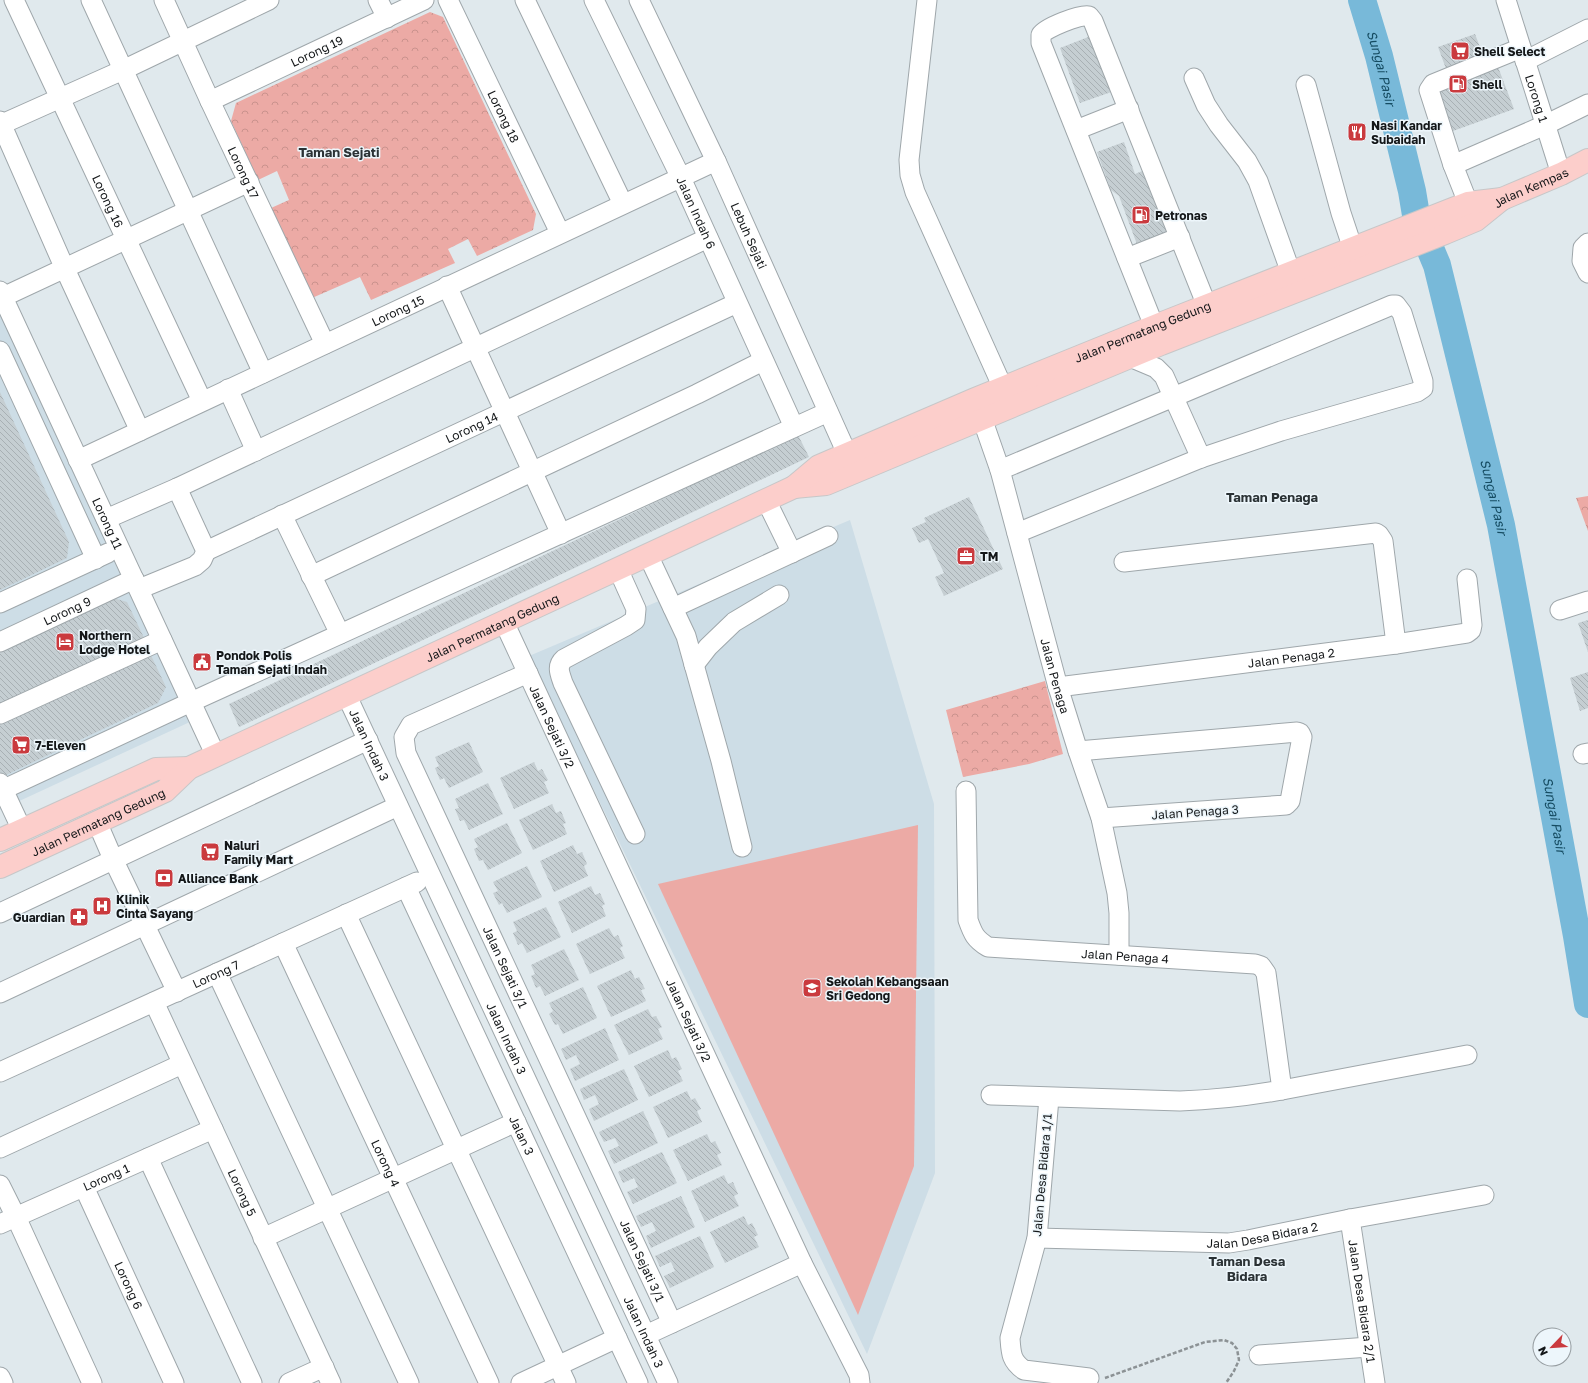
<svg xmlns="http://www.w3.org/2000/svg" width="1588" height="1383" viewBox="0 0 1588 1383" font-family="'Golos Text',sans-serif">
<defs>
<pattern id="park-crowns" width="20" height="18" patternUnits="userSpaceOnUse"><rect width="20" height="18" fill="#ecaaa5"/><path d="M2 6a3 3 0 1 1 6 0M12 15a3 3 0 1 1 6 0" fill="none" stroke="#ca928d"/></pattern>
<pattern id="building-back-hatch" width="6" height="6" patternUnits="userSpaceOnUse"><rect width="6" height="6" fill="#c5ced2"/><path d="M-1 5l2 2M0 0l6 6M5-1l2 2" fill="none" stroke="#a8b0b4"/></pattern>
</defs>
<rect width="100%" height="100%" fill="#e0e9ed"/>
<path fill="#cddde6" d="M0,307L192,721L0,810Z
M850,520L934,804L935,1173L867,1354L529,656Z"/>
<path fill="url(#park-crowns)" d="M430,12L443,17L536,214L533,230L477,256L468,239L448,249L455,263L371,300L360,277L312,298L271,208L289,200L277,171L258,180L231,121L236,103Z
M1588,496V531L1576,498Z
M1045,681L1063,754L1029,764L963,777L946,710Z"/>
<path fill="#ecaaa5" d="M918,825L914,1166L858,1315L658,884Z"/>
<g fill="none" stroke-linecap="round" stroke-linejoin="round">
<path stroke="#78b9d9" stroke-width="28" id="s1" d="M1362,0L1379,56L1412,191L1416,215L1437,265L1501,525L1577,936L1588,1004"/>
</g>
<path fill="url(#building-back-hatch)" d="M1096,34L1117,90L1080,103L1060,48Z
M1475,34L1483,55L1498,67L1514,109L1453,131L1439,89L1452,85L1438,47Z
M1124,142L1135,174L1147,169L1171,235L1138,247L1119,196L1111,190L1097,152Z
M0,392L69,542L67,558L0,590Z
M798,435L809,457L239,727L229,704Z
M969,497L1003,569L944,596L935,577L944,573L928,539L919,543L912,528L926,522L924,518Z
M110,597L127,602L145,640L0,708V649Z
M1588,620V652L1578,623Z
M148,649L166,687L158,703L2,777L0,772V719Z
M1588,672V708L1580,711L1570,678Z
M469,742L483,772L449,788L444,778L440,780L435,768L439,766L435,757Z
M534,762L538,771L542,769L548,780L544,782L549,793L514,809L500,778Z
M488,783L503,814L469,830L464,820L460,821L455,809L459,808L455,799Z
M552,804L556,813L561,811L566,823L563,824L567,834L533,850L519,820Z
M507,823L522,853L488,870L483,860L479,861L474,849L478,847L474,839Z
M573,845L577,854L582,852L587,864L584,866L588,876L554,892L540,861Z
M527,866L542,897L507,913L502,903L499,905L493,893L498,891L493,882Z
M591,886L595,895L600,893L605,904L602,906L606,916L572,933L558,902Z
M546,907L561,937L527,953L522,943L518,945L513,933L517,931L513,922Z
M609,928L614,937L618,935L623,946L620,948L625,958L590,974L576,944Z
M564,949L579,980L545,996L540,986L536,988L531,976L535,974L531,965Z
M631,970L635,979L639,977L645,989L641,990L646,1001L611,1017L597,986Z
M583,987L597,1018L563,1034L558,1024L555,1025L549,1014L553,1011L549,1003Z
M648,1009L652,1017L656,1016L662,1027L658,1029L663,1039L629,1055L614,1025Z
M605,1028L619,1060L575,1081L570,1069L580,1064L576,1055L566,1060L561,1049Z
M668,1050L672,1059L676,1057L682,1069L678,1071L683,1081L649,1097L634,1066Z
M624,1069L638,1100L594,1121L589,1109L599,1104L595,1095L584,1100L580,1089Z
M687,1091L691,1100L695,1098L701,1109L697,1111L702,1122L668,1138L653,1107Z
M643,1111L658,1143L614,1164L608,1151L619,1146L615,1138L604,1142L599,1132Z
M707,1134L711,1143L715,1141L721,1153L717,1155L722,1165L688,1181L673,1150Z
M662,1152L677,1183L633,1204L627,1192L638,1187L634,1178L623,1183L618,1172Z
M724,1175L728,1184L733,1182L738,1194L734,1196L739,1206L705,1222L691,1191Z
M681,1196L695,1227L651,1248L646,1236L656,1231L652,1222L641,1227L636,1216Z
M744,1216L748,1225L752,1223L758,1235L754,1237L759,1247L725,1263L710,1232Z
M700,1236L714,1267L670,1288L664,1276L675,1271L671,1262L660,1267L655,1256Z"/>
<g fill="none" stroke-linecap="round" stroke-linejoin="round">
<defs>
<g id="minor">
<path id="s2" d="M14,0L202,401"/>
<path d="M91,0L263,373"/>
<path id="s3" d="M164,0L210,101L325,344"/>
<path d="M378,0L387,18"/>
<path id="s4" d="M448,0L560,233"/>
<path d="M525,0L623,204"/>
<path id="s5" d="M594,0L681,178L794,427"/>
<path id="s6" d="M639,0L716,161L853,467"/>
<path d="M927,0L909,160L910,175L915,192L1003,388"/>
<path id="s7" d="M1506,0L1561,174"/>
<path d="M1525,61L1588,29"/>
<path d="M1194,78L1206,105L1219,125L1247,161L1258,181L1291,273"/>
<path d="M1306,85L1341,213L1353,249"/>
<path id="s8" d="M210,101L424,0"/>
<path d="M0,121L65,269L140,431"/>
<path d="M0,125L123,70L269,0"/>
<path d="M1076,130L1129,109"/>
<path d="M1453,165L1545,125L1588,104"/>
<path d="M1468,203L1453,165L1429,90L1433,84L1521,48"/>
<path d="M1588,243L1583,248L1582,261L1588,273"/>
<path d="M1127,258L1180,237"/>
<path d="M447,286L561,534"/>
<path id="s9" d="M0,291L216,756"/>
<path d="M3,297L249,182"/>
<path d="M1154,326L1041,43V35C1045,28 1080,14 1089,16L1093,21L1207,306"/>
<path d="M0,351L96,559"/>
<path d="M1130,357L1156,368L1164,376L1201,458"/>
<path d="M228,389L256,451"/>
<path id="s10" d="M977,404L1000,470L1058,687L1078,751L1101,818L1117,893L1119,913V955"/>
<path id="s11" d="M78,460L716,161"/>
<path d="M1000,470L1392,305H1396L1402,313L1423,381V388L1417,392L1281,431L1201,458L1017,533"/>
<path d="M177,488L708,238"/>
<path d="M766,500L792,553"/>
<path d="M282,515L340,634"/>
<path d="M106,519L177,488L206,551L202,560L195,566L139,589"/>
<path id="s12" d="M206,551L737,303"/>
<path d="M648,555L686,636L721,761L742,847"/>
<path d="M1124,562L1376,533L1379,535L1383,541L1396,644"/>
<path d="M618,569L636,609L635,620L626,626L564,659C556,666 560,674 563,683L635,834"/>
<path d="M311,576L697,394L763,361"/>
<path d="M0,603L108,553"/>
<path d="M673,608L828,536"/>
<path d="M1560,610L1588,601"/>
<path id="s13" d="M504,622L802,1263L646,1335"/>
<path id="s14" d="M0,642L134,579"/>
<path d="M694,665L708,647L734,622L779,595"/>
<path id="s15" d="M528,673L411,725L404,737L406,753L672,1323"/>
<path id="s16" d="M1058,687L1396,644L1467,633L1471,630L1472,625L1467,579"/>
<path id="s17" d="M346,694L668,1383"/>
<path d="M0,714L162,640"/>
<path d="M1078,751L1297,732L1300,733L1302,737L1290,801L1286,805L1101,818"/>
<path d="M1583,754L1588,753"/>
<path d="M0,783L22,830"/>
<path d="M0,791L191,702L828,412"/>
<path id="s18" d="M966,791L968,920C973,934 975,939 988,947L1255,964L1261,966L1266,973L1282,1090L1467,1055"/>
<path d="M97,822L113,859L177,992"/>
<path id="s19" d="M406,887L638,1383"/>
<path d="M0,913L368,740"/>
<path d="M346,914L566,1383"/>
<path id="s20" d="M283,943L489,1383"/>
<path d="M217,973L409,1383"/>
<path d="M0,993L398,806"/>
<path id="s21" d="M154,1002L331,1383"/>
<path id="s22" d="M0,1072L417,882"/>
<path d="M991,1095L1180,1101C1214,1100 1248,1096 1282,1090"/>
<path d="M1049,1098L1037,1238L1010,1338C1011,1353 1011,1361 1024,1370L1089,1378"/>
<path d="M0,1148L182,1064"/>
<path d="M148,1158L252,1383"/>
<path d="M0,1185L16,1217L92,1383"/>
<path id="s23" d="M84,1187L174,1383"/>
<path id="s24" d="M1350,1219L1375,1383"/>
<path id="s25" d="M0,1224L213,1129"/>
<path d="M263,1238L516,1122"/>
<path id="s26" d="M1037,1238L1229,1243L1248,1240L1350,1219L1484,1195"/>
<path d="M802,1263L859,1375L860,1383"/>
<path d="M1259,1355L1369,1347"/>
<path d="M0,1377L3,1383"/>
<path d="M289,1383L324,1367"/>
<path d="M521,1383L617,1338"/>
</g>
<g id="major">
<path id="s27" d="M794,487L826,484L1161,344L1445,233L1476,220L1502,199L1561,174L1588,160"/>
<path d="M0,840L156,769L189,768"/>
<path id="s28" d="M0,867L165,791L189,768L794,487L819,466L975,399L1165,322L1468,203L1502,199"/>
</g>
</defs>
<use href="#minor" stroke="#9fa7ab" stroke-width="21"/>
<use href="#major" stroke="#c7c7c8" stroke-width="24"/>
<path stroke="#8c9295" stroke-width="2.5" stroke-dasharray="4 2" stroke-linecap="butt" d="M1105,1378L1205,1342L1224,1340L1232,1343L1237,1349L1239,1360L1234,1371L1226,1383"/>
<use href="#minor" stroke="#fff" stroke-width="19"/>
<use href="#major" stroke="#fccecb" stroke-width="22"/>
</g>
<defs>
<symbol id="supermarket-square" viewBox="-11 -11 22 22"><rect x="-9" y="-9" width="18" height="18" rx="4" fill="#ca3a3e" stroke="#edf6fb"/><path d="M-6-5.5h2.5l.6 2H6L4.5 2H-2.5L-4.4-4H-6ZM-1.5 3.2a1.3 1.3 0 1 0 .1 0ZM3 3.2a1.3 1.3 0 1 0 .1 0Z" fill="#fff"/></symbol>
<symbol id="fuel-square" viewBox="-11 -11 22 22"><rect x="-9" y="-9" width="18" height="18" rx="4" fill="#ca3a3e" stroke="#edf6fb"/><path d="M-5.5-6h7V0h2V4h1.3V-2.5L3-4.5l.8-.8L6-3V5H2.5V1h-1V6h-7ZM-4.2-4.7v3.2H.2V-4.7Z" fill="#fff"/></symbol>
<symbol id="restaurant-square" viewBox="-11 -11 22 22"><rect x="-9" y="-9" width="18" height="18" rx="4" fill="#ca3a3e" stroke="#edf6fb"/><path d="M-5-6h1v4h1v-4h1v4h1v-4h1v5L-1.5 .5V6h-2V.5L-5-1ZM5-6V6H3V1.5H1.5Q1.5-4 5-6Z" fill="#fff"/></symbol>
<symbol id="office-square" viewBox="-11 -11 22 22"><rect x="-9" y="-9" width="18" height="18" rx="4" fill="#ca3a3e" stroke="#edf6fb"/><path d="M-6-3h4V-5.5h4V-3h4V5H-6ZM-1-4.5V-3h2v-1.5ZM-6 0V1H6V0Z" fill="#fff"/></symbol>
<symbol id="hotel-square" viewBox="-11 -11 22 22"><rect x="-9" y="-9" width="18" height="18" rx="4" fill="#ca3a3e" stroke="#edf6fb"/><path d="M-6-4.5h1.5V1H6V5H4.5V3h-9V5H-6ZM-4 0a1.8 1.8 0 1 1 3.6 0ZM.5 0V-2.5h3Q6-2.5 6 0Z" fill="#fff"/></symbol>
<symbol id="civic-square" viewBox="-11 -11 22 22"><rect x="-9" y="-9" width="18" height="18" rx="4" fill="#ca3a3e" stroke="#edf6fb"/><path d="M-.6-6.5H3V-4.5H.6V-3L4-1V1h2V6H-6V1h2V-1L-.6-3ZM-1.2 2.5V6h2.4V2.5Z" fill="#fff"/></symbol>
<symbol id="bank-square" viewBox="-11 -11 22 22"><rect x="-9" y="-9" width="18" height="18" rx="4" fill="#ca3a3e" stroke="#edf6fb"/><path d="M-6-4H6V4H-6ZM0-2.3a2.3 2.3 0 1 0 0 4.6a2.3 2.3 0 1 0 0-4.6Z" fill="#fff"/></symbol>
<symbol id="hospital-square" viewBox="-11 -11 22 22"><rect x="-9" y="-9" width="18" height="18" rx="4" fill="#ca3a3e" stroke="#edf6fb"/><path d="M-5-5h3v3.5h4V-5h3V5h-3V1.5h-4V5h-3Z" fill="#fff"/></symbol>
<symbol id="pharmacy-square" viewBox="-11 -11 22 22"><rect x="-9" y="-9" width="18" height="18" rx="4" fill="#ca3a3e" stroke="#edf6fb"/><path d="M-2-6h4v4h4v4h-4v4h-4v-4h-4v-4h4Z" fill="#fff"/></symbol>
<symbol id="school-square" viewBox="-11 -11 22 22"><rect x="-9" y="-9" width="18" height="18" rx="4" fill="#ca3a3e" stroke="#edf6fb"/><path d="M0-5L7-2L0 1L-7-2ZM-4 1L0 2.5L4 1V4Q0 6-4 4Z" fill="#fff"/></symbol>
</defs>
<g fill-rule="evenodd">
<use href="#supermarket-square" x="1449" y="40" width="22" height="22"/>
<use href="#fuel-square" x="1447" y="73" width="22" height="22"/>
<use href="#restaurant-square" x="1346" y="121" width="22" height="22"/>
<use href="#fuel-square" x="1130" y="204" width="22" height="22"/>
<use href="#office-square" x="955" y="545" width="22" height="22"/>
<use href="#hotel-square" x="54" y="631" width="22" height="22"/>
<use href="#civic-square" x="191" y="651" width="22" height="22"/>
<use href="#supermarket-square" x="10" y="734" width="22" height="22"/>
<use href="#supermarket-square" x="199" y="841" width="22" height="22"/>
<use href="#bank-square" x="153" y="867" width="22" height="22"/>
<use href="#hospital-square" x="91" y="895" width="22" height="22"/>
<use href="#pharmacy-square" x="68" y="906" width="22" height="22"/>
<use href="#school-square" x="801" y="977" width="22" height="22"/>
</g>
<g text-anchor="middle" dominant-baseline="central" stroke-width="3" stroke-linejoin="round" paint-order="stroke">
<g font-size="12" fill="#141719" stroke="#edf6fb">
<text stroke="none"><textPath href="#s8" startOffset="118">Lorong 19</textPath></text>
<text stroke="none"><textPath href="#s7" startOffset="103">Lorong 1</textPath></text>
<text stroke="none"><textPath href="#s4" startOffset="129">Lorong 18</textPath></text>
<text stroke="none"><textPath href="#s3" startOffset="190">Lorong 17</textPath></text>
<text stroke="none"><textPath href="#s27" startOffset="798">Jalan Kempas</textPath></text>
<text stroke="none"><textPath href="#s2" startOffset="222">Lorong 16</textPath></text>
<text stroke="none"><textPath href="#s5" startOffset="236">Jalan Indah 6</textPath></text>
<text stroke="none"><textPath href="#s6" startOffset="260">Lebuh Sejati</textPath></text>
<text stroke="none"><textPath href="#s11" startOffset="353">Lorong 15</textPath></text>
<text stroke="none"><textPath href="#s28" startOffset="1265">Jalan Permatang Gedung</textPath></text>
<text stroke="none"><textPath href="#s12" startOffset="293">Lorong 14</textPath></text>
<text stroke="none"><textPath href="#s9" startOffset="256">Lorong 11</textPath></text>
<text stroke="none"><textPath href="#s14" startOffset="74">Lorong 9</textPath></text>
<text stroke="none"><textPath href="#s28" startOffset="549">Jalan Permatang Gedung</textPath></text>
<text stroke="none"><textPath href="#s16" startOffset="235">Jalan Penaga 2</textPath></text>
<text stroke="none"><textPath href="#s10" startOffset="283">Jalan Penaga</textPath></text>
<text stroke="none"><textPath href="#s13" startOffset="115">Jalan Sejati 3/2</textPath></text>
<text stroke="none"><textPath href="#s17" startOffset="56">Jalan Indah 3</textPath></text>
<text transform="translate(1195 812) rotate(-4)">Jalan Penaga 3</text>
<text stroke="none"><textPath href="#s28" startOffset="108">Jalan Permatang Gedung</textPath></text>
<text stroke="none"><textPath href="#s18" startOffset="301">Jalan Penaga 4</textPath></text>
<text stroke="none"><textPath href="#s15" startOffset="394">Jalan Sejati 3/1</textPath></text>
<text stroke="none"><textPath href="#s22" startOffset="237">Lorong 7</textPath></text>
<text stroke="none"><textPath href="#s13" startOffset="439">Jalan Sejati 3/2</textPath></text>
<text stroke="none"><textPath href="#s17" startOffset="380">Jalan Indah 3</textPath></text>
<text stroke="none"><textPath href="#s19" startOffset="274">Jalan 3</textPath></text>
<text stroke="none"><textPath href="#s20" startOffset="243">Lorong 4</textPath></text>
<text transform="translate(1042 1175) rotate(-85)">Jalan Desa Bidara 1/1</text>
<text stroke="none"><textPath href="#s25" startOffset="116">Lorong 1</textPath></text>
<text stroke="none"><textPath href="#s21" startOffset="210">Lorong 5</textPath></text>
<text stroke="none"><textPath href="#s26" startOffset="226">Jalan Desa Bidara 2</textPath></text>
<text stroke="none"><textPath href="#s15" startOffset="718">Jalan Sejati 3/1</textPath></text>
<text stroke="none"><textPath href="#s23" startOffset="108">Lorong 6</textPath></text>
<text stroke="none"><textPath href="#s24" startOffset="83">Jalan Desa Bidara 2/1</textPath></text>
<text stroke="none"><textPath href="#s17" startOffset="704">Jalan Indah 3</textPath></text>
</g>
<g font-size="12" font-weight="bold" fill="#141719" stroke="#edf6fb" text-anchor="start">
<text x="1474" y="51">Shell Select</text>
<text x="1472" y="84">Shell</text>
<text x="1371" y="125">Nasi Kandar<tspan x="1371" dy="14">Subaidah</tspan></text>
<text x="1155" y="215">Petronas</text>
<text x="980" y="556">TM</text>
<text x="79" y="635">Northern<tspan x="79" dy="14">Lodge Hotel</tspan></text>
<text x="216" y="655">Pondok Polis<tspan x="216" dy="14">Taman Sejati Indah</tspan></text>
<text x="35" y="745">7-Eleven</text>
<text x="224" y="845">Naluri<tspan x="224" dy="14">Family Mart</tspan></text>
<text x="178" y="878">Alliance Bank</text>
<text x="116" y="899">Klinik<tspan x="116" dy="14">Cinta Sayang</tspan></text>
<text x="65" y="917" text-anchor="end">Guardian</text>
<text x="826" y="981">Sekolah Kebangsaan<tspan x="826" dy="14">Sri Gedong</tspan></text>
</g>
<g font-size="13" font-style="italic" fill="#164c62" stroke="#edf6fb">
<text stroke="none"><textPath href="#s1" startOffset="71">Sungai Pasir</textPath></text>
<text stroke="none"><textPath href="#s1" startOffset="515">Sungai Pasir</textPath></text>
<text stroke="none"><textPath href="#s1" startOffset="839">Sungai Pasir</textPath></text>
</g>
<g font-size="13" font-weight="bold" fill="#2b3235" stroke="#edf6fb">
<text x="339" y="152">Taman Sejati</text>
<text x="1272" y="497">Taman Penaga</text>
<text x="1247" y="1261">Taman Desa<tspan x="1247" dy="15">Bidara</tspan></text>
</g>
</g>
<g transform="translate(1552 1347) rotate(245)"><circle r="19" fill="#edf6fb" stroke="#969da1"/>
<path d="M0-3L7 15L0 10L-7 15Z" fill="#ca3a3e"/>
<text y="-6" font-size="11" font-weight="bold" text-anchor="middle" fill="#141719">N</text>
</g>
</svg>
